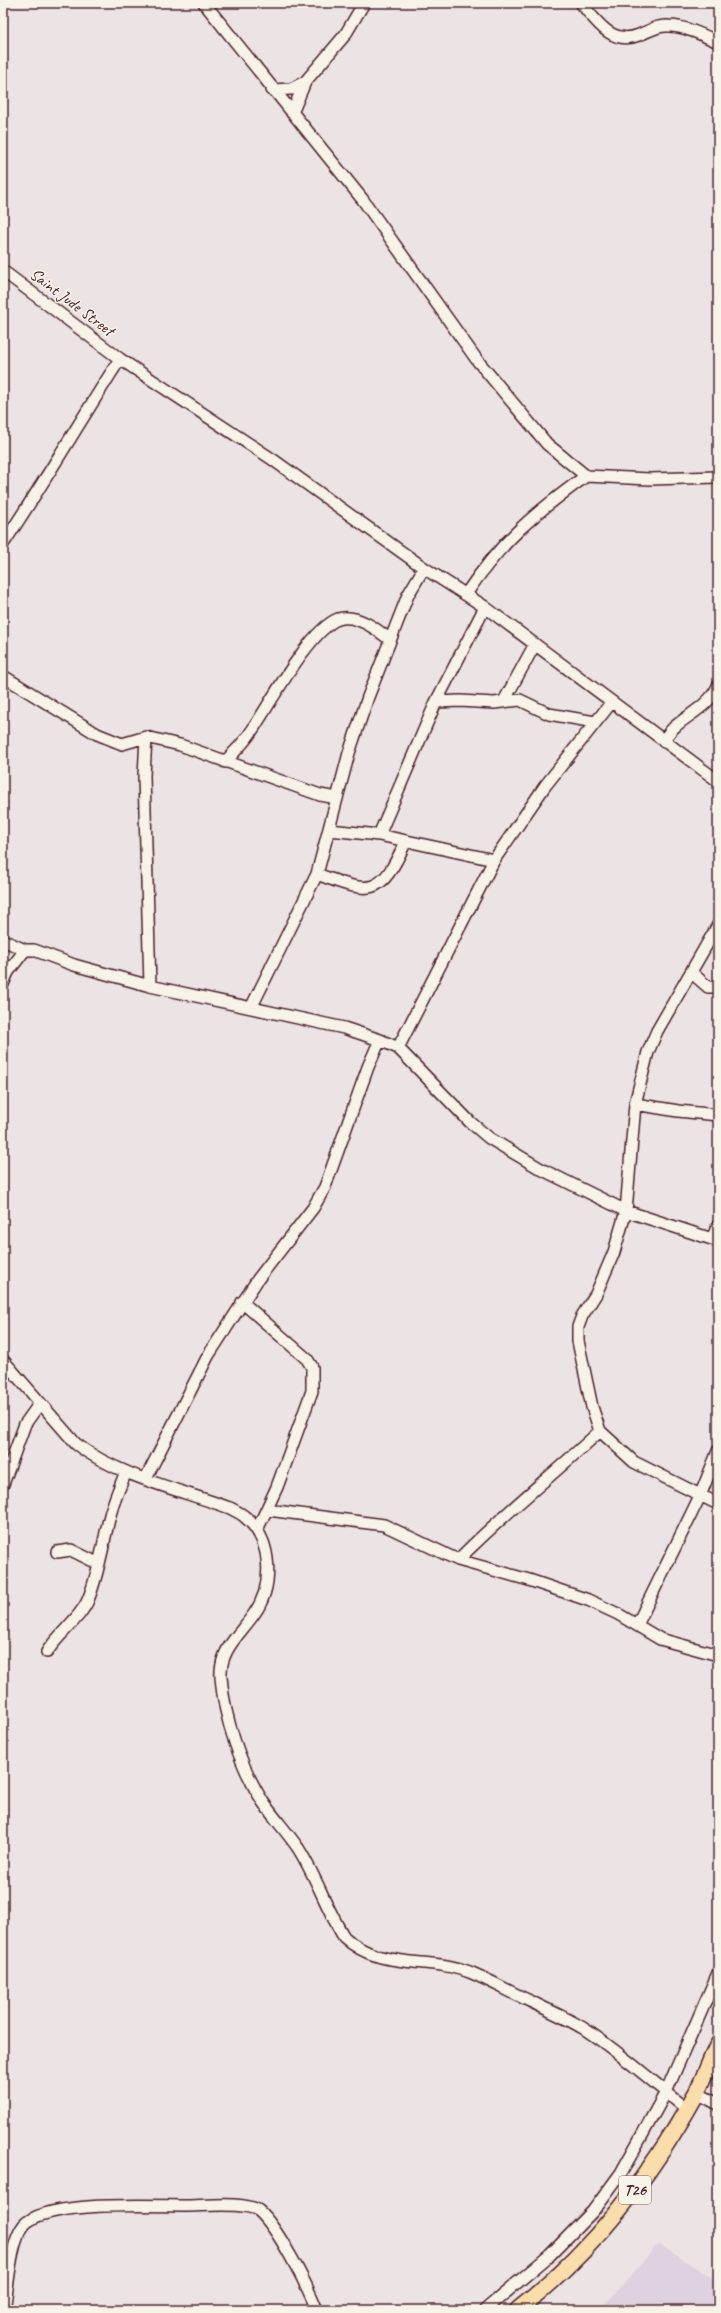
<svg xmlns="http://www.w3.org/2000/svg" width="721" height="2313" viewBox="0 0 721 2313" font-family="Caveat,sans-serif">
<rect width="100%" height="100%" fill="#ece4e4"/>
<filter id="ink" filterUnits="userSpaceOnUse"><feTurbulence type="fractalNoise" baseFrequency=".025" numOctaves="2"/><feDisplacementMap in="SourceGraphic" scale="8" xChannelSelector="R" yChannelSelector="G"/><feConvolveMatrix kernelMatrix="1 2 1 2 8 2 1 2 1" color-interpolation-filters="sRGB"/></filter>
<g filter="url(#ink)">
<path fill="#ded2e0" d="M658,2244L718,2281V2310H597L610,2300Z"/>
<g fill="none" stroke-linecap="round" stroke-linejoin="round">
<defs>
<path id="minor" d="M204,3L363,200L477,360L547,444L586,476L650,479L718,477
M581,3C597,22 612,46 639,35C649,31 658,25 668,26C685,26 703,35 718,42
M272,90L291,89L305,82
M292,113L305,82L345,35L364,3
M3,271L120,359L272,459L424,568L485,607L718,781
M3,544C44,483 80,421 120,359
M466,594C502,540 535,513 586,476
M3,676L97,734L122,744L146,737L180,745L320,795L337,798
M504,701L535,644
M436,702L460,701L494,703L520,700L549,714L595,722
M146,737L144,776L150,986
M664,742C672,719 706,713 718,686
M225,762C233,753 244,743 251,732C269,706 309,630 338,619C356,613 377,629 390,640
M329,830L379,835L494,860
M379,835L436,702L485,607
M317,874C371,894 380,898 406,841
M718,925L657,1031L648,1052L635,1104L626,1211L614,1252L596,1294L582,1316L578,1327V1341L592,1407L600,1431L634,1462L718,1504
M3,940L25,950
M692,973L708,987H718
M3,984L8,972L25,950H34L74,965L150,986L344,1028L380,1040L398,1048L470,1122L489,1138L509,1150L541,1169L626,1211L718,1241
M251,1008L317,874L349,753L368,697L408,595L424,568
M398,1048L494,860L545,786L611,703
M635,1104L678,1111L718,1115
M712,1239L718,1225
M242,1302L307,1359L312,1367V1391L277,1487L257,1530
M3,1360L76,1444C120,1477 178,1489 230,1508C235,1511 241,1513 245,1517C273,1540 274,1586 254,1614C241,1633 219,1650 221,1677C224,1718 241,1768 263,1802C274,1818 287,1832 298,1848C316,1876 326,1908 344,1937C382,1972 427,1955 472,1973C493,1982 512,1993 532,2002C551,2012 572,2020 589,2032C623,2055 654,2083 687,2109
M146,1478L208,1356L258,1279L313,1208L325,1187L368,1067L380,1040
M3,1484L25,1424L40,1403
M268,1510L384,1525L458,1560L529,1580L588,1600L618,1614L660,1639L718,1655
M57,1552L71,1550L99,1564
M458,1560C503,1514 553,1475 600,1431
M637,1625L700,1496L718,1451
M47,1652C58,1634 80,1619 88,1600C99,1573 103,1543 110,1515C114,1500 120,1486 126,1472
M697,2093L718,2104
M4,2310C8,2288 10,2242 24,2225C45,2200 154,2206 187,2206C203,2206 247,2201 259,2211C278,2228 307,2285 317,2310
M485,2310L550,2255L593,2211L621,2173L666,2092L718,1973"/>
<path id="highway" d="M518,2310C594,2250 649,2178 696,2094C704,2079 710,2061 718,2045"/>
</defs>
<use href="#minor" stroke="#4a1f2b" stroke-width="14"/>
<use href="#highway" stroke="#4a1f2b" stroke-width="19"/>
<use href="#minor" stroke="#f7f3e8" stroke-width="11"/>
<use href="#highway" stroke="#f9deab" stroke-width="16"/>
</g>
</g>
<g text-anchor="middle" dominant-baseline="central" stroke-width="3" stroke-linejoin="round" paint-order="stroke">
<rect fill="#f7f3e8" stroke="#7e5f64" stroke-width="1" x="619" y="2176" width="32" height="28" rx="3"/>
<g font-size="16" font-weight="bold" fill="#4a1f2b">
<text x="635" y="2190">T26</text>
</g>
<g font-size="17" fill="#4a1f2b" stroke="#f7f3e8">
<text transform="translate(72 302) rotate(37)">Saint Jude Street</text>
</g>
</g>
<rect width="721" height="2313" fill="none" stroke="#f7f3e8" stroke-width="16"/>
<rect x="8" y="8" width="705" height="2297" fill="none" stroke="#4a1f2b" stroke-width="1.5" filter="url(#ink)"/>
</svg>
